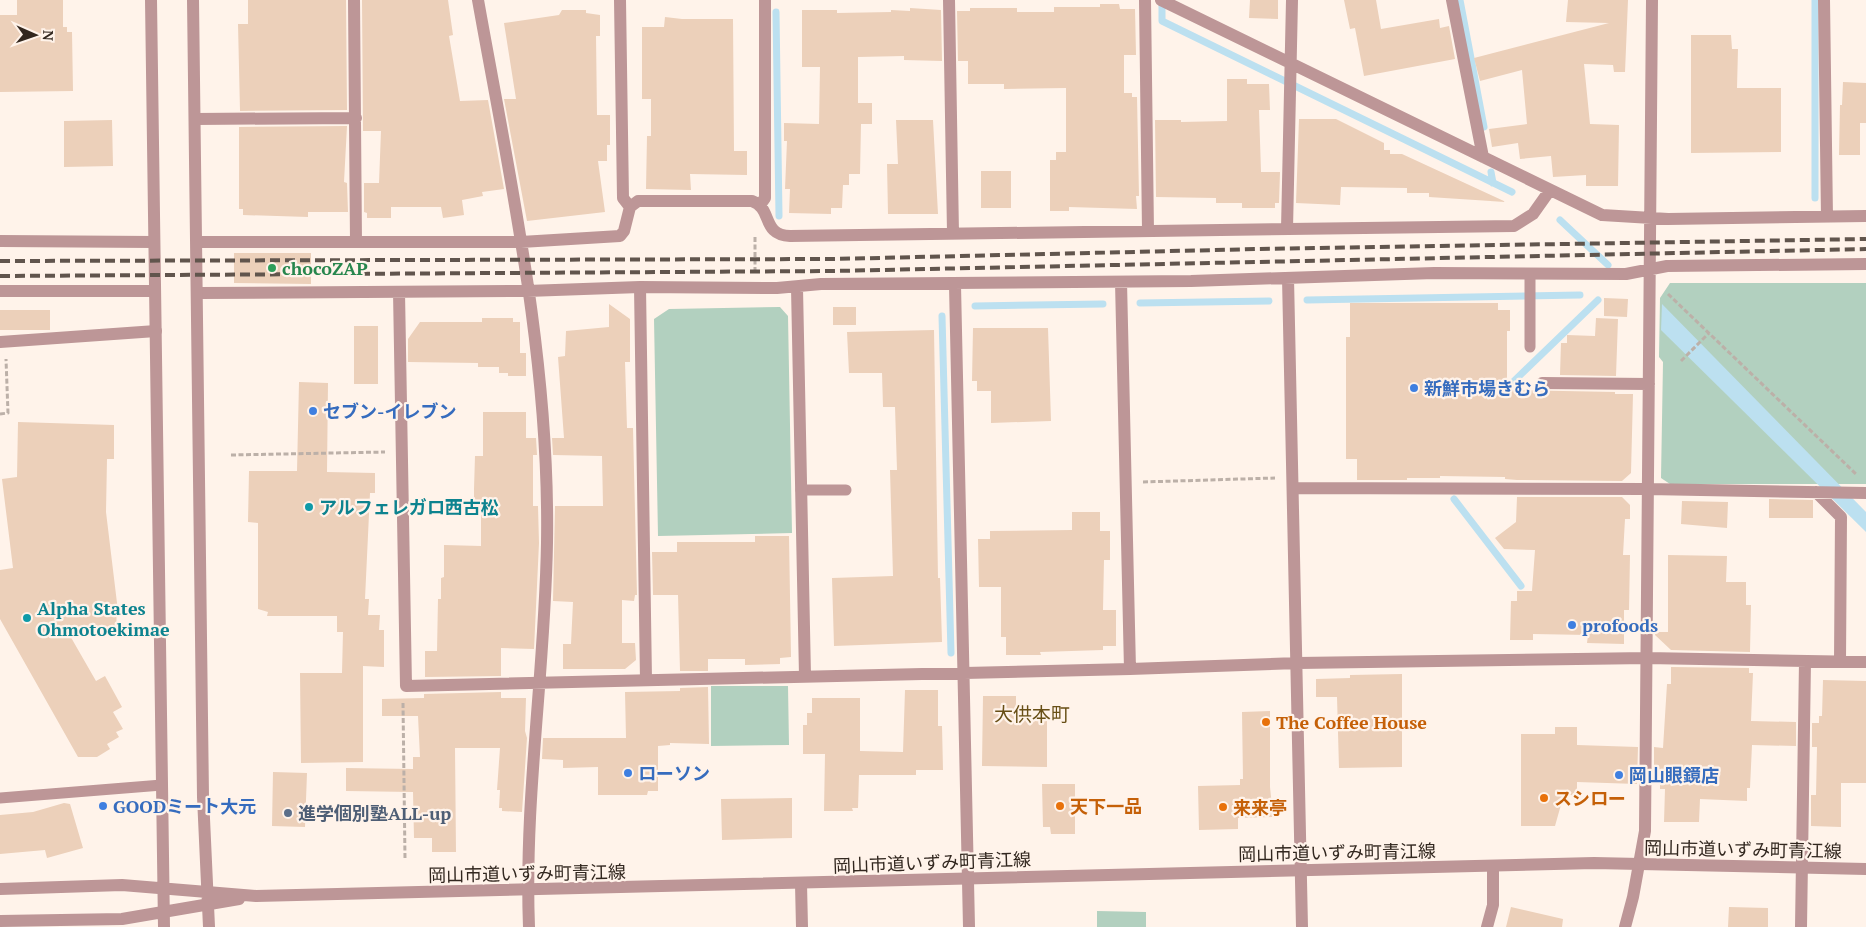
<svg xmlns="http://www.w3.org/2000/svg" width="1866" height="927" viewBox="0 0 1866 927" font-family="'PT Serif','Noto Sans JP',serif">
<rect width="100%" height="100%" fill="#fff3ea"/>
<path fill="#b2d0bf" d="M1670,283H1866V484H1670L1661,478L1663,362L1659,357L1660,298Z
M780,307L788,316L792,533L658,536L654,319L669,309Z
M711,686H788L789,745L711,746Z
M1097,911L1146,912V927H1097Z"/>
<path fill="#bce0f0" d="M1662,304L1866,512V532L1661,330Z"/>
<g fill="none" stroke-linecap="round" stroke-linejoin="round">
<path stroke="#bce0f0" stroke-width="7" d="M1162,0V21L1512,192
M1460,0L1484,127
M1815,0V198
M776,12L779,216
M1491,172L1493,183
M1560,220L1608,265
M1307,300L1580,295
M1140,303L1269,301
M975,306L1103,304
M942,316L951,653
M1502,398L1513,382L1598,300
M1454,499L1521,586"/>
</g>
<path fill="#ecd0ba" d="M17,0H63V27H67V32H72L73,91L0,92V15H17Z
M248,0H346L347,110L240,111L238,24H248Z
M362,0H448L453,35L449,36L460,101L488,100L504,189L482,192L483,196L462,200L464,215L443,218L441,207H391V218H367V213L364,212V183H379L381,131H363Z
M1250,0H1278V19L1249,18Z
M1344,0H1376L1381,29L1439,19L1440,28L1449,26L1455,59L1364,76L1355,28L1350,29Z
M1568,0H1628L1625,72H1614L1613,65L1584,64L1590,124L1619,125L1618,186H1586V175L1553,177L1551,156L1520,159L1518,143L1492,147L1489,129L1527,124L1522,70L1480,81L1474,58L1609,23L1566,22Z
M1100,4H1119L1120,9H1135L1136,55H1124V93H1132V97H1137L1139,196H1136L1137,209L1069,207V211H1050V160H1056V152H1066V88L1004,89V84H968V61H958L957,11H970V8H1017V12H1054V7H1100Z
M910,8L941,10L942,61L904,60V56L858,57V103H872V124H861L860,174H849V185H843L842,208H831V214L789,213L790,189H785L787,141H784V123L819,124L820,67H802V10H837V13L891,12V10L910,11Z
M562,10H586V13L600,15V36H596L597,115H610V145H607V161H598L605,212L527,221L504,99H516L504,23L559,15Z
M665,17L682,19H733L734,151H747V175L690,174L691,190L646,189L647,136H651V99H642V27H664Z
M1691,35H1731L1732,49H1738L1737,88H1781V152L1691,153Z
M1227,79H1247V84H1269L1270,110H1259L1261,172H1280L1279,203H1275V208H1242V203H1216V198L1156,197L1155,120H1181V122L1227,121Z
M1843,82L1866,83V123H1860V155H1839L1840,105H1842Z
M1299,119H1336L1384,143V150H1390V154H1402L1506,202L1429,197V193H1407V188L1341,187L1340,205L1296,203Z
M112,120L113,166L64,167V121Z
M896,120H933L938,214H888L887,164H898Z
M347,126L344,182L347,183L348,212H308V217L243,215V209H239V127Z
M981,171H1011V208H981Z
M234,253H311V284L234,283Z
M1604,298L1628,299L1627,317L1604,316Z
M1350,303H1498V310H1510V331H1507V390L1615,392V394H1633L1631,473L1622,481L1517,480L1505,479V477L1440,476V478H1407V480H1357V459H1346V337H1350Z
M609,304L630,319V362H625L627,428H633L637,595H635L634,601L622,600V643H635L636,660L625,669H563V644H571L573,602L553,601L555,506H603L602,456L553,455L552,438H564L558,357L565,356L566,331L609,327Z
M833,307H856V325H833Z
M0,310H50V330H0Z
M482,318H513V322H520V353H526V376H508V373H499V367H478V363L408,362V339L420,322H482Z
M1596,318L1618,319L1616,376L1560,375L1561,343H1567V335L1595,336Z
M354,326H378V384H354Z
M973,328H1048L1051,421L991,423V391H977V381H972Z
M934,330L938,578H940L942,642L834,646L832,578L893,576L890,470H897L895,407H883L882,373H849L847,332Z
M299,382L328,383L327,472L375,473V493H370L365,599H369L368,615H380L379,630H384V667L363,666V762L301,763L300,673H342L343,632H337V616H267L268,612L258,609V523L248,522L249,471H297Z
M483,412H526V438H536L537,455H533V506H538L539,543L534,649L501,648V676L425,677V651H437L438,599H441V578L444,577V545L481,546V508L474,509V489L475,456H483Z
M18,422L114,425V459H107L106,512L117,603L116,635L69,634L96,681L105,676L122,707L113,712L123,729L116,732L119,737L107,744L110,749L97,757H78L0,619V570L13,568L2,479L17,477Z
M1517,497H1622L1630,505V519H1625L1623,555H1630L1629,610H1624V644L1587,643L1588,635L1533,634V640H1510L1511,601H1517V591H1532L1535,550L1504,549L1495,538L1516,522Z
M1769,499L1813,500V518H1769Z
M1682,501L1728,502L1727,528L1681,524Z
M1072,512H1100V531H1110V560H1104L1103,610H1116V646H1103V650L1040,652L1041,655H1006V637H1001V587H979L978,539H990V531L1072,530Z
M755,536H789L791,657L780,658V664L745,665V659H708V671H680L678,595H653L652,552H677V542H755Z
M1668,555L1727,556L1726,582H1746V605H1751L1750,652L1671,650L1655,635V632H1668Z
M1671,667L1749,668V673H1753L1751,721L1796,722V746L1752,745L1750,788H1747V801L1700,799L1699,822H1664L1665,789H1660V784H1654V747L1663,748L1667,684H1671Z
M1402,674V767L1339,768L1337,697H1316V679L1350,678V675Z
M1823,680L1866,681V783H1841V827L1811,826V795H1816L1817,747H1812V723H1819V716H1822Z
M708,687L709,744L670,743V745L658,746V791H648L647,795H598V767L563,768V760L542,759L543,738H626L625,692L680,691V688Z
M905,690H938V726H942L943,770H916V775H859L858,808H852L853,811H824L825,754H803V725H807V713H812V698H860V751L903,752Z
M501,692V698H526L525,731L527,738L522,812L502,811V808H499L500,790H497L500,748H455L456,852H432V838H414L413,792L346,791V768L413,769V757H420L418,716H382V699L424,698V694Z
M983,696H1016V718H1047V767L982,766Z
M1270,711V787L1273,817L1238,818V829L1199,830L1198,786L1240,785V779H1243L1242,712Z
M1555,727H1577V745L1638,747L1637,784L1577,782V796L1564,794L1555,826H1521V734H1555Z
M273,772L307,773L305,827L272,826Z
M1042,784H1075V834H1051L1050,827H1043Z
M792,798V838L722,840L721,799Z
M64,803L70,804L83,848L47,858L45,850L0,854V815L33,812Z
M1511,907L1563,919L1562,927H1506Z
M1729,907L1768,908V927H1728Z"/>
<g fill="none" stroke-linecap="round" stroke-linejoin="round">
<path stroke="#bcb0a8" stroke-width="3" stroke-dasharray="5 2.5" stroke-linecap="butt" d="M755,237V270
M1668,294L1857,475
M1681,361L1709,333
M0,414L8,413L6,359
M231,455L385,452
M1143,482L1275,478
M403,703L405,859"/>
<path stroke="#bd9697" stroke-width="11" d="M1530,347V274
M801,490H846
M0,798L162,785"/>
<path stroke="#bd9697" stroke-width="12" d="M354,0L356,242
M478,0C510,179 550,360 547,543C545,671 524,799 529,927
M620,0L623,198L630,207
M949,0L953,233
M1145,0L1148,231
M1161,0L1602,215L1668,219L1866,216
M1452,0L1483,157
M1824,0L1827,217
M195,119L356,118
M760,205L765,198V0
M1287,229L1292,0
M0,241L154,242
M197,242H521L620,236L624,231L630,207L638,201H752C773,208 761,235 790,236L1514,226L1533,214L1550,190
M1288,278L1302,927
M1121,282L1130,669
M955,285L969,927
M640,287L646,680
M797,288L805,676
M0,291H155
M399,292L406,686L1130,669L1298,663L1647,658L1866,662
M199,293L527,291L640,287L777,288L821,284L1191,281L1434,273L1626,274L1667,266L1866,264
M0,342L156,331
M1542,383L1649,384
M1293,488L1648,489L1866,493
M1816,492L1841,517L1840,661
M801,884L802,927
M1487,927L1493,905V866
M1625,927L1633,897L1645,831L1652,0
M1801,927L1805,661"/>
<path stroke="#bd9697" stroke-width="12" d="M151,0L164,927
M193,0L203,797L209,927
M0,889L122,885L256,896L1594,863L1866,869
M0,921L122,919L239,899"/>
<path stroke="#61554d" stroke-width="4" stroke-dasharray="10 5" stroke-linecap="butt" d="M0,261L834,259L1259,249L1866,239
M0,276L833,271L1866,249"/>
</g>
<circle fill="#2e9e5b" stroke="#fff3ea" stroke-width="2" cx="272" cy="268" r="5"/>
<g fill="#3f7fe0" stroke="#fff3ea" stroke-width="2">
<circle cx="1414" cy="388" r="5"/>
<circle cx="313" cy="411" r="5"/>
<circle cx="1572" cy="625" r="5"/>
<circle cx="628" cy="773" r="5"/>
<circle cx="1619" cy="775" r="5"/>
<circle cx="103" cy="806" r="5"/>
</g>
<g fill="#0f9aa8" stroke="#fff3ea" stroke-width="2">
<circle cx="309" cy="507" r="5"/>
<circle cx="27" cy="618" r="5"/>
</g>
<g fill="#e8710a" stroke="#fff3ea" stroke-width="2">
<circle cx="1266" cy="722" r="5"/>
<circle cx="1544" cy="798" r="5"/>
<circle cx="1060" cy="806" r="5"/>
<circle cx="1223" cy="807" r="5"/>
</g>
<circle fill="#5c6f8a" stroke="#fff3ea" stroke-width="2" cx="288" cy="813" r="5"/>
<g text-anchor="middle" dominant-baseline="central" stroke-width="4.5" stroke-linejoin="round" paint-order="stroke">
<g font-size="18" font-weight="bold" fill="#27864d" stroke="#fff3ea" text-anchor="start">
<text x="282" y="268">chocoZAP</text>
</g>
<g font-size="18" font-weight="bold" fill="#366cbe" stroke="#fff3ea" text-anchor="start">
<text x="1424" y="388">新鮮市場きむら</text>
<text x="323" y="411">セブン-イレブン</text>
<text x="1582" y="625">profoods</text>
<text x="638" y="773">ローソン</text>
<text x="1629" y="775">岡山眼鏡店</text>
<text x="113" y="806">GOODミート大元</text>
</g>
<g font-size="18" font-weight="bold" fill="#0d838f" stroke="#fff3ea" text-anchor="start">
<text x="319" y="507">アルフェレガロ西古松</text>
<text x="37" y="608">Alpha States<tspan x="37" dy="21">Ohmotoekimae</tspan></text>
</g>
<g font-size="18" font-weight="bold" fill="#c56008" stroke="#fff3ea" text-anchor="start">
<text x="1276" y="722">The Coffee House</text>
<text x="1554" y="798">スシロー</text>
<text x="1070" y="806">天下一品</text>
<text x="1233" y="807">来来亭</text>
</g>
<g font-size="18" font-weight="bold" fill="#4e5e75" stroke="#fff3ea" text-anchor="start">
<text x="298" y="813">進学個別塾ALL-up</text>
</g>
<g font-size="18" fill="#32271f" stroke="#fff3ea">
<text transform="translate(1743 849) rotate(1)">岡山市道いずみ町青江線</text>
<text transform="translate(1337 852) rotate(-1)">岡山市道いずみ町青江線</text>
<text transform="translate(932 862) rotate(-2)">岡山市道いずみ町青江線</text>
<text transform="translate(527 873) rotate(-1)">岡山市道いずみ町青江線</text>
</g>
<g font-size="19" fill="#684f16" stroke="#fff3ea">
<text x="1032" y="713">大供本町</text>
</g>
</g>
<g transform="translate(35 35) rotate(92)" stroke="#fff3ea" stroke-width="4" paint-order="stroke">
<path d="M0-4L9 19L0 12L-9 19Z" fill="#32271f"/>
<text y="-8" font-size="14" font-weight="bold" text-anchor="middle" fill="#32271f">N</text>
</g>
</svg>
